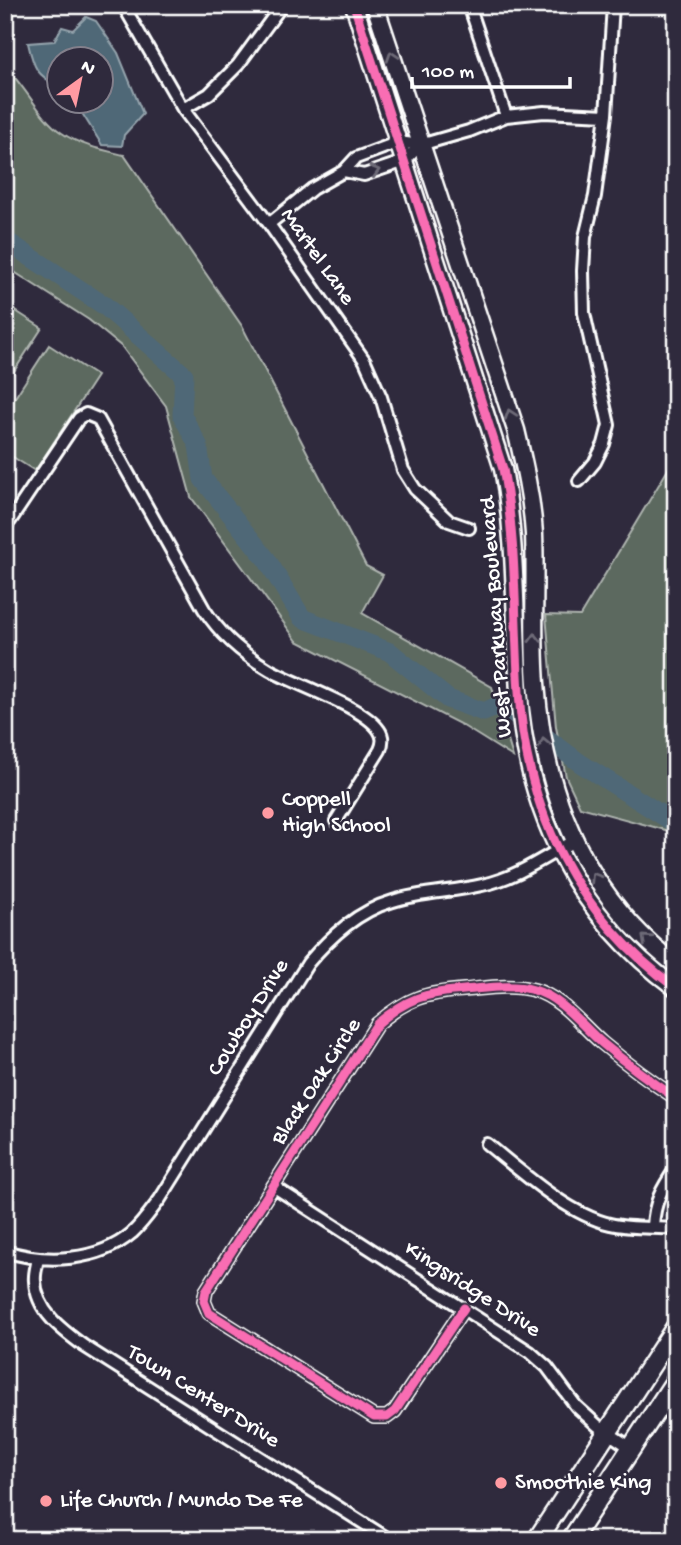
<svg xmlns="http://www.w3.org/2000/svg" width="681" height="1545" viewBox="0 0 681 1545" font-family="'Gochi Hand',sans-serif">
<rect width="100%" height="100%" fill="#2f2a3d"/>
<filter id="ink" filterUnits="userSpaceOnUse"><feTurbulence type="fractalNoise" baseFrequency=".0143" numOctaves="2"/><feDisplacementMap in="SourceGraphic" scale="14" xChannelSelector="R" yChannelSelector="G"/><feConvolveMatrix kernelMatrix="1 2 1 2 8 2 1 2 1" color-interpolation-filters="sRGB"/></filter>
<g filter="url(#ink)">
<path fill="#5c695f" stroke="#aeb4af" stroke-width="2" d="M5,67C25,85 40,119 62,133C79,145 103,150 124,155L242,326L366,566L383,575L362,613L492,687L513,757L460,724L297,641L191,497L166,406L122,347L89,320L5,266Z
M5,304L42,328L5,385Z
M49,345L97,376L35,471L5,452V413Z
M676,456V833L580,807L566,777L556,727L546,615L580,616Z"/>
<path fill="#4f6877" stroke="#95a4ad" stroke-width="2" d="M86,17L96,21L118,53L143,114L124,135L122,146L102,145L75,102H102V60H60L59,87C36,74 34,69 28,43L54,41L62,27L73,30Z"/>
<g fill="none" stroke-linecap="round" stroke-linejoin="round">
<path stroke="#4f6877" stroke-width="19" d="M5,240L105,306L184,375L182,415L198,445L203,479L267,560L302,618L390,652L448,699L484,712L501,704L580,763L676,824"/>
<defs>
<path id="street" d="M123,5L183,109L269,224L365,361L381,397L403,470L415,489L449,521L469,528
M469,5L506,116
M183,109L209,94L238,65L282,5
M344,171L364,175L405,161L420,145
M269,224L312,189L344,171L356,158L399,142L420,145L469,131L506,116L544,112L606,115
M579,481L595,462L604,444L609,425L584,313L583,271L585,237L595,196L606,115L613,5
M10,521L79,418L86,414L98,419L204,609C220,634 244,655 270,670C297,685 364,707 379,730C384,737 383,743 380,750L336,821
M487,1144C521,1171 567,1214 610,1224C631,1229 654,1227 676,1229
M273,1186L530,1352L547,1367L576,1406L598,1426L631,1448
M653,1227C654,1202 662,1188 676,1168
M5,1251C46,1264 98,1262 132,1233C143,1223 151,1211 160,1199L308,963C331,936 358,911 393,901C422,892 453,892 482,885C516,878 545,857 574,841
M38,1258C37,1265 34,1274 35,1281C36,1311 62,1330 84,1346L390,1540
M464,1308L395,1411L387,1417H374L209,1313L204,1301L206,1291L377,1024C407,998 425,993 464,990C488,988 511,984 534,990C562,998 581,1025 602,1043C626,1063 650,1081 676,1098"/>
<path id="secondary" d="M354,5L503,469C517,543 514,617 519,692C526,813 577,916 676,988
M375,5L516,430C524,464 532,499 534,534C536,584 532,634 536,683C544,796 585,895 676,965"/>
<path id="primary" d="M537,1540L676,1327
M571,1540L676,1380"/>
</defs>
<use href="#street" stroke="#fff" stroke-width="16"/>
<use href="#secondary" stroke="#fff" stroke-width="21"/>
<use href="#primary" stroke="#fff" stroke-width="23"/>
<use href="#street" stroke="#2f2a3d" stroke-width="10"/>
<use href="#secondary" stroke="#2f2a3d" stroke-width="16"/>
<use href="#primary" stroke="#2f2a3d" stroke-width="18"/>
<defs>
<path id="cycleway" d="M354,5L503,469C517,543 514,617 519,692C526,813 577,916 676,988
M464,1308L395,1411L387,1417H374L209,1313L204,1301L206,1291L377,1024C407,998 425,993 464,990C488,988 511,984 534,990C562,998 581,1025 602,1043C626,1063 650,1081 676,1098"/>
</defs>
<use href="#cycleway" stroke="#2f2a3d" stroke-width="13"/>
<use href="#cycleway" stroke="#f96db3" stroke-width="9"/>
</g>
<defs><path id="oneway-chevron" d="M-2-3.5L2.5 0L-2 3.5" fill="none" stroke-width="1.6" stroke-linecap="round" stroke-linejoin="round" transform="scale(1.75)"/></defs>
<g stroke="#6d6a77">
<use href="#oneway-chevron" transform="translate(392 56) rotate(-108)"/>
<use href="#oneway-chevron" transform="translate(375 171) rotate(-17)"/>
<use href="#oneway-chevron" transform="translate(510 414) rotate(-109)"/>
<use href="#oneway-chevron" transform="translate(535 638) rotate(-91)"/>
<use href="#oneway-chevron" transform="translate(544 743) rotate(-102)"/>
<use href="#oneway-chevron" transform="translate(595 877) rotate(-122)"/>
<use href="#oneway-chevron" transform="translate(646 939) rotate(-137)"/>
</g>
</g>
<g fill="#ff9aa2" stroke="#2f2a3d" stroke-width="2.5">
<circle cx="268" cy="813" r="7"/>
<circle cx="501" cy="1483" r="7"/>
<circle cx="46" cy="1501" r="7"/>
</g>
<g text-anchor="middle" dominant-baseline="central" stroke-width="5" stroke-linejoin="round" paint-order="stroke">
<g font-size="23" fill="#fff" stroke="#2f2a3d">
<text transform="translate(317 257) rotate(55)">Martel Lane</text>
<text transform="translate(497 617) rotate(-94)">West Parkway Boulevard</text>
<text transform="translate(249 1018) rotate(-58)">Cowboy Drive</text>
<text transform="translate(317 1082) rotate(-57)">Black Oak Circle</text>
<text transform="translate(472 1290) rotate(33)">Kingsridge Drive</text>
<text transform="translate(203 1397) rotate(32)">Town Center Drive</text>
</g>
<g font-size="23" fill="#fff" stroke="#2f2a3d" text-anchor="start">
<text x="282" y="800">Coppell<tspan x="282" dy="26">High School</tspan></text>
<text x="515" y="1483">Smoothie King</text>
<text x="60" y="1501">Life Church / Mundo De Fe</text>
</g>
</g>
<rect width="681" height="1545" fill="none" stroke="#2f2a3d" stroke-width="28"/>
<rect x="14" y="14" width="653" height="1517" fill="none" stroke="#fff" stroke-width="2.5" filter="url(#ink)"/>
<g transform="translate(80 80) rotate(33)"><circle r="33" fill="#2f2a3d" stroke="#827f8b" stroke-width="2"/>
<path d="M0-5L12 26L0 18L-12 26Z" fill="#ff9aa2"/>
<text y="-10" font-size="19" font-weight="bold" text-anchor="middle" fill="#ffffff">N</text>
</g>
<path d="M412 77v10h158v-10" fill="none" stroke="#ffffff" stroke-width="3.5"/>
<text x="422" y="77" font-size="21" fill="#ffffff" stroke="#2f2a3d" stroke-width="5" paint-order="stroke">100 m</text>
</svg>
